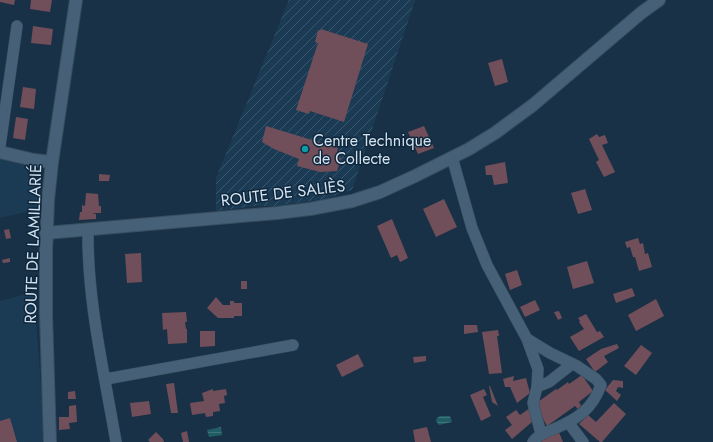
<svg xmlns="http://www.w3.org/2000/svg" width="713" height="442" viewBox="0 0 713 442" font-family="Jost,sans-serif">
<defs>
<pattern id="industrial-furrows" width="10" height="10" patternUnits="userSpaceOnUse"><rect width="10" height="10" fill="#1b3b55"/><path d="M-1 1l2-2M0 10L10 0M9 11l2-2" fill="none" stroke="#3b576e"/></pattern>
<pattern id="water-rules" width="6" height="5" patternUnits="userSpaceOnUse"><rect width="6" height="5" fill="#215d64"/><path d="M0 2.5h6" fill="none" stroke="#40747a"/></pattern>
</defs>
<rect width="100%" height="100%" fill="#183146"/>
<path fill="#1b3b55" d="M0,153L42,173L38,209L0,218Z
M34,292L45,442H0V301Z"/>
<path fill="url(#industrial-furrows)" d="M289,0H415L352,190L324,199L275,206H256L216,211V178Z"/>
<path fill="url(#water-rules)" d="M440,416H450L452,422L439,425L436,421L437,418Z
M221,427L222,435L209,437L207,430Z"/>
<path fill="#714f5a" d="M0,0H15L14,5L0,2Z
M31,0H52L50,12L30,9Z
M33,26L53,29L51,45L31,43Z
M321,29L368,44L344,122L310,111L309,114L296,110L318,43L315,42L318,30L320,31Z
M502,59L508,82L495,86L488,63Z
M23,87L36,89L34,109L20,107Z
M16,117L28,119L25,140L13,138Z
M266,126L338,148L336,156L341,158L337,171L320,172L297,166L299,159L274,149L262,142Z
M424,126L434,148L418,154L408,132Z
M597,134L599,137L605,135L608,143L602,145L615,172L604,177L596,162L599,160L589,139Z
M505,162L508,183L494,185L492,175H486L485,166Z
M99,174L110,175L109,181H99Z
M585,189L592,210L578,214L571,193Z
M86,193L98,194L99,206H101V213H92L96,214V219L79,220L80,212H82V205L85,206Z
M444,199L457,227L436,237L423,209Z
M392,219L408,258L400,262L397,255L391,258L377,226Z
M9,229L11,238L6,239L4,230Z
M638,238L640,244L643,243L645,254L648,253L652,267L639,271L635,257H633L630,247L627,248L625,242Z
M141,253L142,282L127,283L125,254Z
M10,258V262L3,263L2,260Z
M587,261L594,283L573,289L567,267Z
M517,270L522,285L510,290L505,274Z
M241,281H247V289H241Z
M632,288L635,296L616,303L613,294Z
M216,297L223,305H230V301H234V303H242V316H234V318H218L207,308Z
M656,299L664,316L636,331L628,315Z
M535,300L540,310L525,317L520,307Z
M559,311L562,318L558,320L554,312Z
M186,312L187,322H185L186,329H187V343L168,344L167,329L163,330L162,313Z
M586,314L597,332L600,331L604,337L579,351L570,337L584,329L579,322L580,321L578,318Z
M464,325H477L478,332L464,334Z
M498,330L499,336H497L502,373L489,374L482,332Z
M200,331H215V346L200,347Z
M617,344L619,348L604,356L608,362L595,372L586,359L601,349Z
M641,345L652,353L636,375L624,366Z
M358,354L364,366L342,377L336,365Z
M426,356V361L414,363L413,357Z
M582,375L593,391L579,402L581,406L578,409L575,406L547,426L535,404L556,389L557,390L568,382L569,384Z
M514,376L513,381L526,378L530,393L517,403L510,387H505L503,379Z
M613,380L623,381V388L618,387L616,391L621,395L617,401L605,390Z
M174,383L178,413H171L166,384Z
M489,386H490L498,406L492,402Z
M213,389V391L226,389L227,395L224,396L225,403L219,404L220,411L213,412V416L206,417L205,413L192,415L190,403L204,401L202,393Z
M484,389L487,395L483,397L491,416L481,421L470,395Z
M75,391L76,399H68V392Z
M149,401L151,414L132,417L130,403Z
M614,403L626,414L602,442H600L579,424L588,415L596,422Z
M76,405L77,422L69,423L70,429L59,430V417H69V406Z
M530,408L532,422L512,439L505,430L512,425L506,417L516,410L520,415Z
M10,418L17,442H0V421Z
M427,427L431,442H415L413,430Z
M558,430L563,442H540Z
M187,431L189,442H183L181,433Z
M156,432L163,439L164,442H150L148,440Z"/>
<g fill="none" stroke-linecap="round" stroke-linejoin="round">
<defs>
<path id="minor" d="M0,146L17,26
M452,157L472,228L487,265L527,339L550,353L577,366L596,379L601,385C592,410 577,419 554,429C546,432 538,435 533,442
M88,229C87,301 104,371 116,442
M527,339L538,369L537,387L533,403L541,434
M106,379L293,345
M537,387L549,382L572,364
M568,422L583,442"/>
<path id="tertiary" d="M0,152L34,160L52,162
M46,233L277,213L310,209L352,201L380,192L415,176L469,149L495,133L533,105L641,13L659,0"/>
<path id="secondary" d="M50,442L46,314V252L48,200L52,162L76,0"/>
</defs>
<use href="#minor" stroke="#384d5f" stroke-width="12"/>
<use href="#tertiary" stroke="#384d5f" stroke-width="14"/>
<use href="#secondary" stroke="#384d5f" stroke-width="14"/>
<use href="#minor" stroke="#456077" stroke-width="11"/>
<use href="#tertiary" stroke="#456077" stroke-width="12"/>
<use href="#secondary" stroke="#456077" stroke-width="12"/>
</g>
<circle fill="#0f9aa8" stroke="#0e273c" stroke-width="1.5" cx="305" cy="149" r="4"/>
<g text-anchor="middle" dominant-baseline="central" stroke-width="3" stroke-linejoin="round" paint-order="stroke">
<g font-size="16" fill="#d3e2ef" stroke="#0e273c" text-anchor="start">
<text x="313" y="140">Centre Technique<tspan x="313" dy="18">de Collecte</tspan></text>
</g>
<g font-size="16" fill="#d3e2ef" stroke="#0e273c">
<text transform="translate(283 193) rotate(-7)">ROUTE DE SALIÈS</text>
<text transform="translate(33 244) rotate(-88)">ROUTE DE LAMILLARIÉ</text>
</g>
</g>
</svg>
